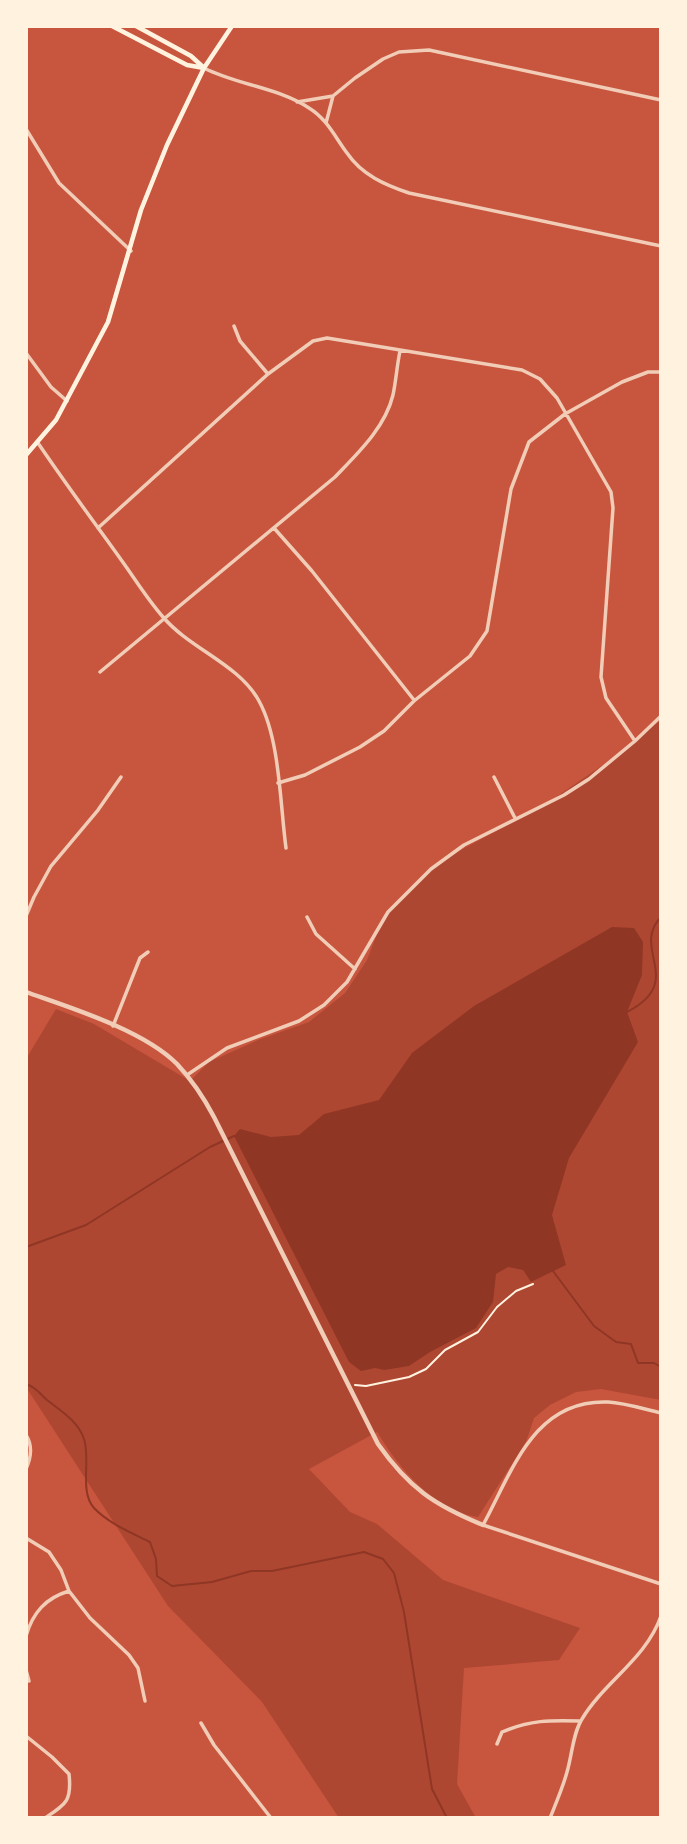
<svg xmlns="http://www.w3.org/2000/svg" width="687" height="1844" viewBox="0 0 687 1844" font-family="'Asap Condensed',sans-serif">
<rect width="100%" height="100%" fill="#c8553d"/>
<path fill="#ae4732" d="M661,720V1400L601,1389L576,1392L550,1405L534,1418L526,1442L478,1517C434,1511 399,1468 377,1432L309,1469L350,1512L377,1524L443,1580L580,1628L559,1660L464,1668L457,1784L476,1818H339L262,1702L168,1606L26,1387V1059L56,1009L94,1024L190,1081L209,1062L258,1040L309,1022L345,993L367,960L383,918L427,872L459,851L543,806L603,765Z"/>
<path fill="#8f3625" d="M612,927L634,928L643,942L642,975L627,1012L638,1042L569,1158L552,1215L566,1265L531,1282L523,1270L508,1267L496,1274L493,1302L476,1328L430,1352L409,1366L384,1370L375,1368L361,1371L349,1362L234,1136L240,1129L271,1137L299,1135L324,1114L379,1100L412,1053L474,1006Z"/>
<g fill="none" stroke-linecap="round" stroke-linejoin="round">
<path stroke="#8f3625" stroke-width="2" d="M627,1012C687,981 630,949 661,917
M26,1247L86,1225L210,1147L234,1136
M553,1271L594,1326L616,1342L631,1344L638,1363H654L661,1367
M26,1384C36,1387 40,1394 47,1400C61,1411 78,1421 84,1439C91,1460 79,1491 94,1508C108,1523 132,1533 150,1542L156,1559L157,1576L172,1586L212,1582L251,1571H272L364,1552L383,1559L394,1573L404,1612L432,1789L447,1818"/>
<path stroke="#fff3e0" stroke-width="2" d="M355,1385L366,1386L409,1377L426,1369L445,1350L478,1332L497,1307L516,1291L533,1284"/>
<path stroke="#f1ccb7" stroke-width="3.5" d="M204,68C237,85 277,87 309,108C327,119 335,137 347,153C362,175 385,185 409,193L661,246
M297,102L333,96
M326,123L333,96L355,78L383,59L399,52L429,50L661,100
M26,129L59,183L131,251
M234,326L240,341L268,374
M26,353L51,387L67,401
M38,443C65,483 94,522 122,561C135,579 148,600 163,617C190,649 239,664 259,701C280,739 280,804 286,848
M98,528L268,374L313,341L327,338L522,370L540,379L557,398L611,492L613,508L601,677L606,698L635,741
M274,528L312,571L414,700
M100,672L335,477C357,454 385,428 393,395C396,381 397,365 400,351
M494,777L515,818
M278,783L305,775L360,747L384,731L414,701L470,656L487,631L511,489L529,442L565,414L622,382L648,372H661
M26,916L34,897L51,866L98,810L121,777
M307,917L316,934L355,969
M113,1026L140,958L148,952
M187,1075L227,1048L299,1021L324,1005L347,982L388,912L431,869L464,845L564,795L589,779L635,741L661,716
M661,1413C643,1409 626,1403 608,1402C534,1399 513,1470 483,1525L661,1584
M26,1435C33,1446 31,1458 26,1469
M26,1538L49,1552L61,1570L69,1591L90,1618L129,1655L138,1668L145,1701
M26,1636C33,1612 46,1598 69,1591
M26,1670L29,1681
M201,1723L214,1745L271,1818
M26,1736L52,1757L69,1774C72,1801 66,1804 45,1818
M497,1744L502,1732C530,1720 550,1720 580,1721
M550,1818C556,1803 563,1787 567,1772C572,1755 573,1733 582,1719C604,1682 646,1659 661,1616"/>
<path stroke="#f1ccb7" stroke-width="4.5" d="M26,992C71,1008 143,1030 177,1064C192,1080 204,1098 214,1117L378,1444C409,1488 434,1505 483,1525"/>
<path stroke="#fff3e0" stroke-width="4.5" d="M112,26L187,65L204,68
M136,26L191,56L203,67
M26,455L56,420L108,322L141,210L167,145L204,68L232,26"/>
</g>
<rect width="687" height="1844" fill="none" stroke="#fff3e0" stroke-width="56"/>
</svg>
